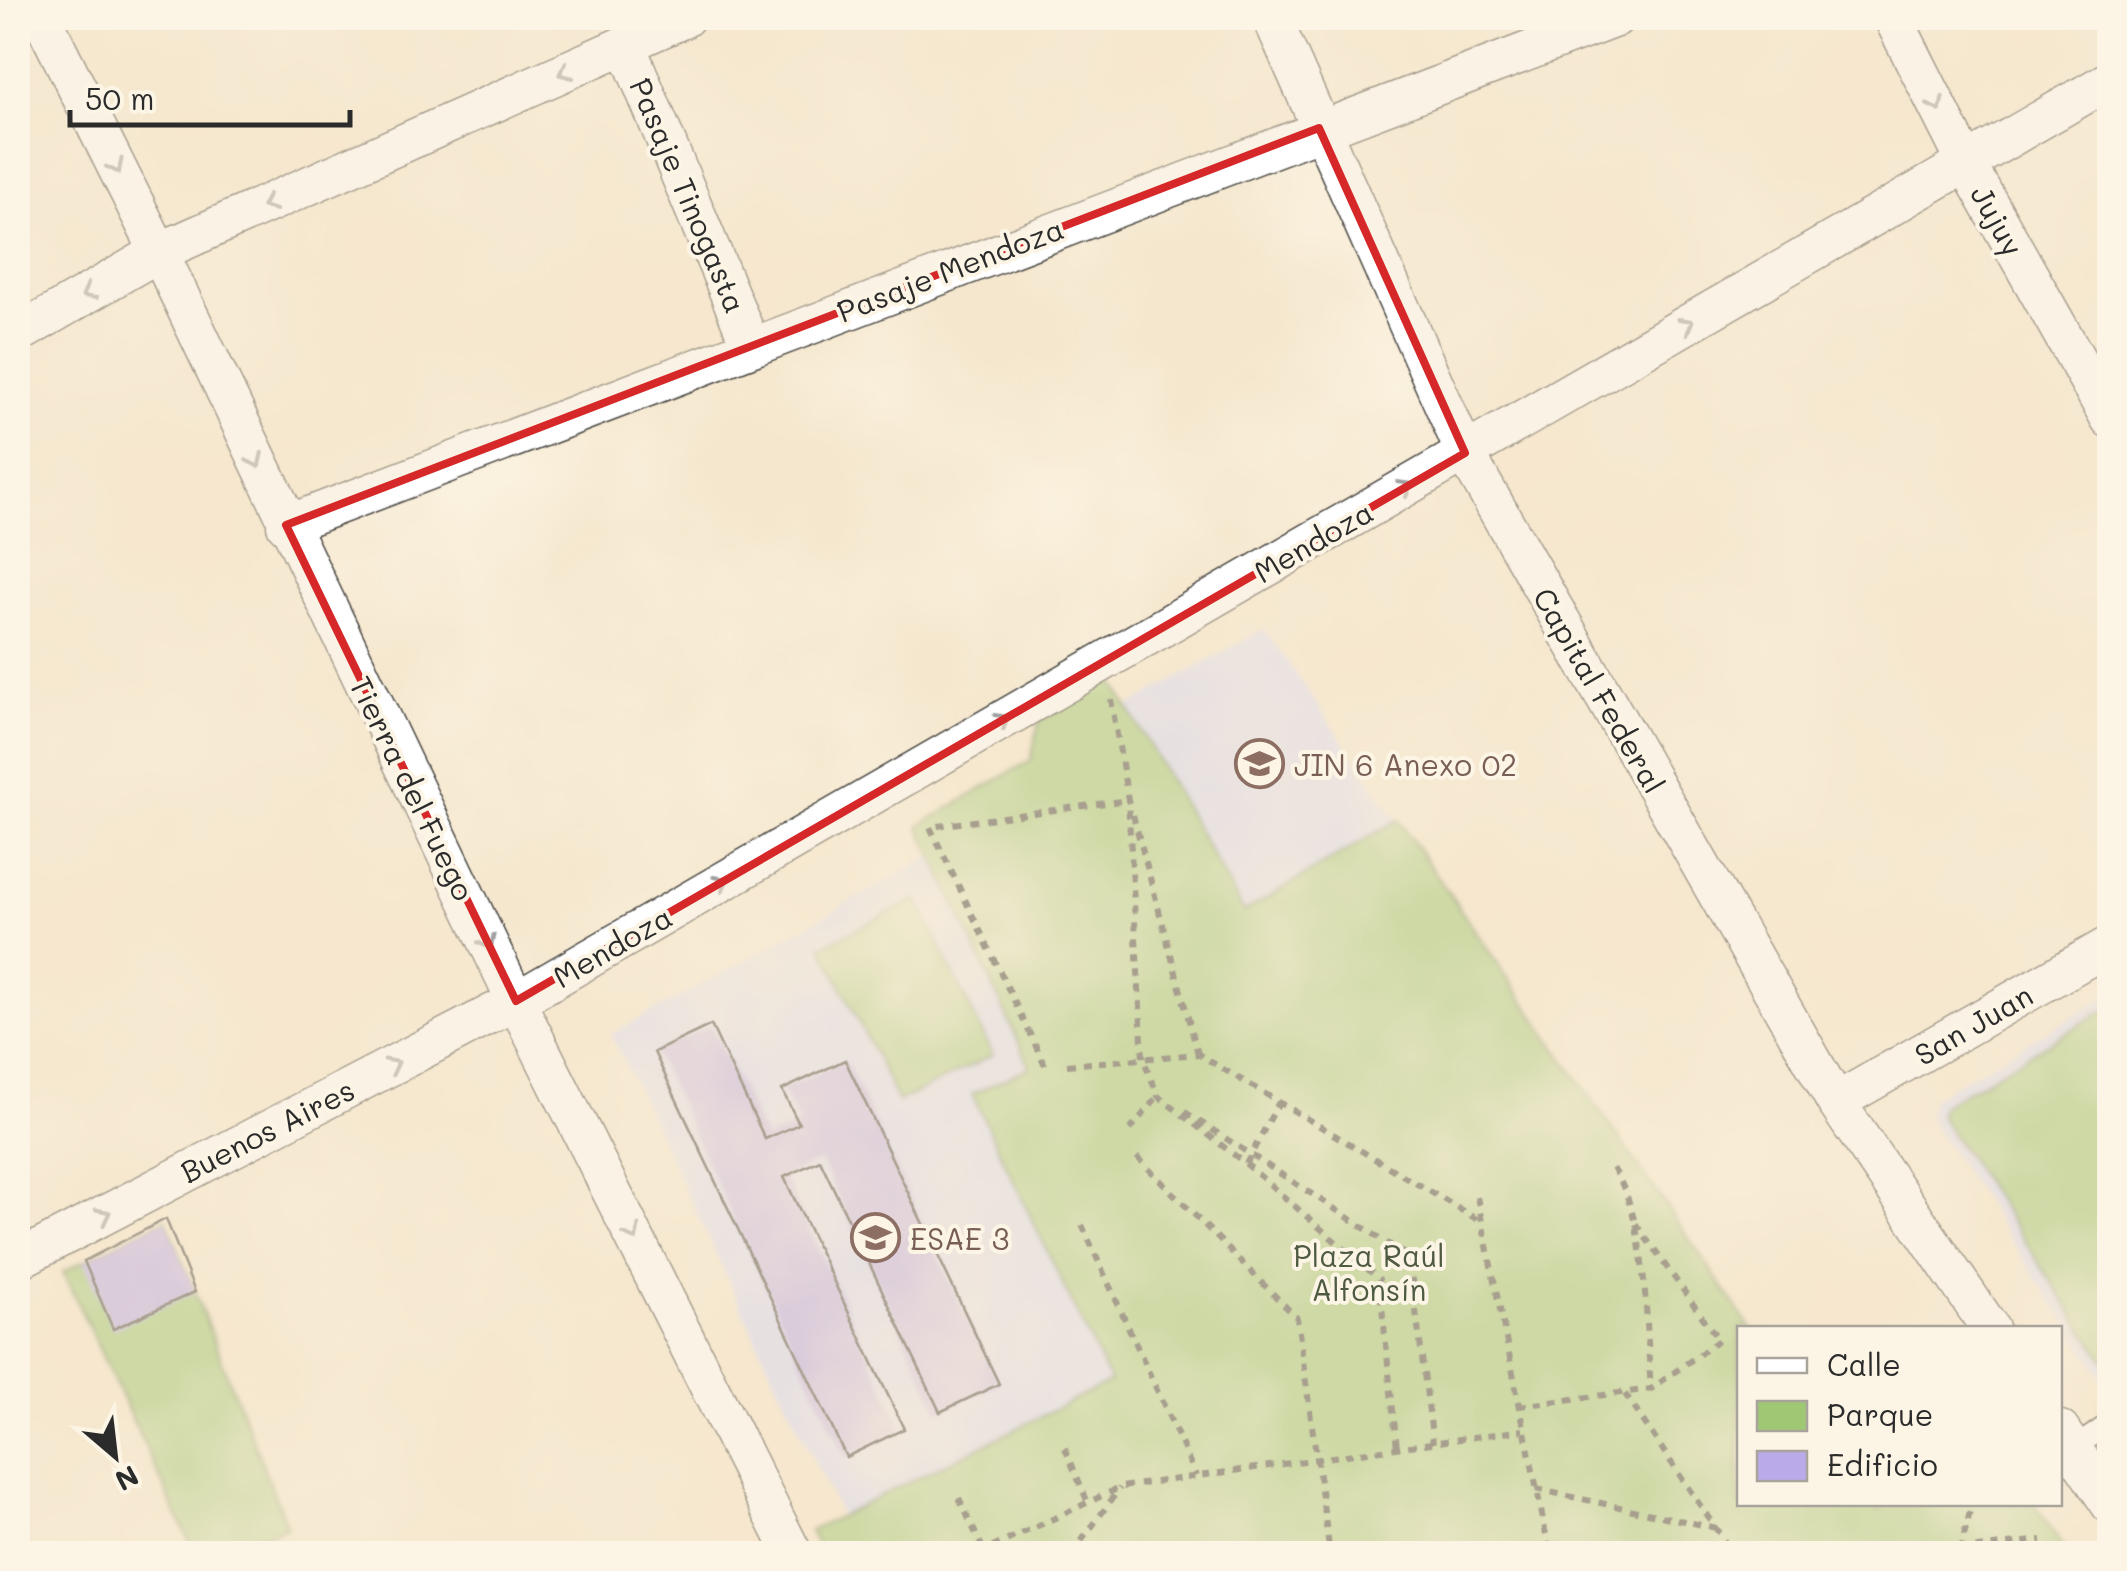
<svg xmlns="http://www.w3.org/2000/svg" width="2127" height="1571" viewBox="0 0 2127 1571" font-family="Mali,sans-serif">
<rect width="100%" height="100%" fill="#fcf5e5"/>
<filter id="ink" filterUnits="userSpaceOnUse"><feTurbulence type="fractalNoise" baseFrequency=".01" numOctaves="2"/><feDisplacementMap in="SourceGraphic" scale="20" xChannelSelector="R" yChannelSelector="G"/><feConvolveMatrix kernelMatrix="1 2 1 2 8 2 1 2 1" color-interpolation-filters="sRGB"/></filter>
<filter id="wash" filterUnits="userSpaceOnUse"><feTurbulence type="fractalNoise" baseFrequency=".0048" numOctaves="4" result="noise"/><feDisplacementMap in="SourceGraphic" scale="40" xChannelSelector="R" yChannelSelector="G"/><feGaussianBlur stdDeviation="2.25" result="paint"/><feColorMatrix in="noise" values="0 0 0 0 0 0 0 0 0 0 0 0 0 0 0 0 0 1.4 0 .05"/><feComposite in="paint" operator="in"/></filter>
<g filter="url(#wash)">
<rect width="100%" height="100%" fill="#f5e7ce"/>
<path fill="#d5d8f9" d="M1264,629L1398,820L1245,913L1128,707Z
M933,855L1030,1067L973,1094L1111,1382L841,1516L611,1035Z
M2109,995V1386L1927,1117L1932,1098Z"/>
<path fill="#9ec874" stroke="#647a50" stroke-width="2.5" d="M1112,679L1244,912L1398,820L1751,1328H1740V1504H1873L1878,1511L1888,1504H2035L2067,1553H821L810,1531L1110,1382L972,1094L1030,1067L919,826L1031,760L1039,721Z
M917,899L993,1055L898,1102L822,946Z
M2109,1008V1367L1939,1115L1942,1105Z
M166,1219L287,1527L223,1553H195L63,1272Z"/>
<g id="blocks">
<path fill="#baaaea" d="M711,1025L765,1139L799,1124L782,1090L845,1060L999,1384L940,1412L820,1160L784,1177L904,1429L846,1457L654,1052Z
M166,1219L195,1292L113,1329L84,1261Z"/>
</g>
</g>
<g filter="url(#ink)">
<use href="#blocks" fill-opacity="0" stroke="#494743" stroke-width="2.5"/>
<g fill="none" stroke-linecap="round" stroke-linejoin="round">
<defs>
<path id="lane" d="M2073,1449L2110,1423"/>
<path id="street" d="M42,18L159,252L516,1001L793,1554
M1272,18L1465,453L1836,1102L1990,1328
M1893,18L1966,163L2110,419
M626,45L751,346
M18,334L159,252L685,18
M286,525L1615,18
M1836,1102L2110,945
M18,1260L516,1001L2110,80
M2060,1430L2110,1504"/>
</defs>
<use href="#lane" stroke="#494743" stroke-width="24"/>
<use href="#street" stroke="#494743" stroke-width="41"/>
<path stroke="#494743" stroke-width="6" stroke-dasharray="8 8" stroke-linecap="butt" d="M1111,699L1128,800L1143,1058L1158,1096L1246,1164L1379,1279L1397,1448
M1133,815L1198,1054
M1045,1065L930,827L1128,800L1129,803
M1067,1065L1198,1054L1483,1223
M1185,1112L1409,1257L1433,1443
M1130,1130L1157,1097
M1137,1157L1297,1318L1330,1554
M1246,1164L1279,1102
M1613,1168C1649,1224 1645,1322 1651,1388
M1477,1197L1550,1554
M1082,1225L1196,1476
M1625,1394L1733,1554
M1519,1406L1651,1389L1719,1340L1635,1223
M1065,1448L1088,1503
M1536,1489L1716,1528
M959,1498L984,1551
M1960,1551L1972,1504
M978,1554L1121,1487L1523,1430
M1072,1554L1120,1488
M1928,1554L2042,1540"/>
<use href="#lane" stroke="#fff" stroke-width="20"/>
<use href="#street" stroke="#fff" stroke-width="38"/>
</g>
<defs><path id="oneway-chevron" d="M-2-3.5L2.5 0L-2 3.5" fill="none" stroke-width="1.6" stroke-linecap="round" stroke-linejoin="round" transform="scale(2.5)"/></defs>
<g stroke="#a0a0a0">
<use href="#oneway-chevron" transform="translate(565 72) rotate(156)"/>
<use href="#oneway-chevron" transform="translate(1937 105) rotate(64)"/>
<use href="#oneway-chevron" transform="translate(116 167) rotate(63)"/>
<use href="#oneway-chevron" transform="translate(268 204) rotate(156)"/>
<use href="#oneway-chevron" transform="translate(88 293) rotate(150)"/>
<use href="#oneway-chevron" transform="translate(1687 324) rotate(-30)"/>
<use href="#oneway-chevron" transform="translate(256 461) rotate(65)"/>
<use href="#oneway-chevron" transform="translate(1406 487) rotate(-30)"/>
<use href="#oneway-chevron" transform="translate(1003 720) rotate(-30)"/>
<use href="#oneway-chevron" transform="translate(722 882) rotate(-30)"/>
<use href="#oneway-chevron" transform="translate(488 943) rotate(64)"/>
<use href="#oneway-chevron" transform="translate(393 1065) rotate(-27)"/>
<use href="#oneway-chevron" transform="translate(104 1215) rotate(-27)"/>
<use href="#oneway-chevron" transform="translate(633 1234) rotate(63)"/>
</g>
</g>
<path d="M0 0H2127V1571H0ZM1319,128L1465,453L516,1001L286,525Z" fill="#f5e7ce" fill-opacity=".55" fill-rule="evenodd"/>
<path fill="none" stroke="#d62828" stroke-width="8" stroke-linejoin="round" d="M1319,128L1465,453L516,1001L286,525Z"/>
<defs>
<symbol id="school-ring" viewBox="-11 -11 22 22"><circle r="9.5" fill="#fcf5e5" stroke="#8d6e63" stroke-width="1.5"/><path d="M0-5L7-2L0 1L-7-2ZM-4 1L0 2.5L4 1V4Q0 6-4 4Z" fill="#8d6e63"/></symbol>
</defs>
<g fill-rule="evenodd">
<use href="#school-ring" x="1232" y="736" width="55" height="55"/>
<use href="#school-ring" x="848" y="1210" width="55" height="55"/>
</g>
<g text-anchor="middle" dominant-baseline="central" stroke-width="8" stroke-linejoin="round" paint-order="stroke">
<g font-size="30" fill="#2b2b2b" stroke="#fcf5e5">
<text transform="translate(689 195) rotate(67)">Pasaje Tinogasta</text>
<text transform="translate(1998 220) rotate(61)">Jujuy</text>
<text transform="translate(950 269) rotate(-21)">Pasaje Mendoza</text>
<text transform="translate(1313 541) rotate(-30)">Mendoza</text>
<text transform="translate(1600 690) rotate(60)">Capital Federal</text>
<text transform="translate(413 788) rotate(64)">Tierra del Fuego</text>
<text transform="translate(612 946) rotate(-30)">Mendoza</text>
<text transform="translate(1973 1024) rotate(-30)">San Juan</text>
<text transform="translate(267 1130) rotate(-27)">Buenos Aires</text>
</g>
<g font-size="30" fill="#785e54" stroke="#fcf5e5" text-anchor="start">
<text x="1294" y="764">JIN 6 Anexo 02</text>
<text x="910" y="1238">ESAE 3</text>
</g>
<g font-size="30" fill="#4e5a41" stroke="#fcf5e5">
<text x="1369" y="1255">Plaza Raúl<tspan x="1369" dy="34">Alfonsín</tspan></text>
</g>
</g>
<rect width="2127" height="1571" fill="none" stroke="#fcf5e5" stroke-width="60"/>
<rect x="1737" y="1326" width="325" height="180" fill="#fcf5e5" stroke="#a8a49b" stroke-width="2.5"/>
<rect x="1757" y="1358" width="50" height="15" fill="#ffffff" stroke="#a8a49b" stroke-width="2.5"/>
<text x="1827" y="1376" font-size="30" fill="#2b2b2b">Calle</text>
<rect x="1757" y="1401" width="50" height="30" fill="#9ec874" stroke="#a8a49b" stroke-width="2.5"/>
<text x="1827" y="1426" font-size="30" fill="#2b2b2b">Parque</text>
<rect x="1757" y="1451" width="50" height="30" fill="#baaaea" stroke="#a8a49b" stroke-width="2.5"/>
<text x="1827" y="1476" font-size="30" fill="#2b2b2b">Edificio</text>
<g transform="translate(115 1456) rotate(152)" stroke="#fcf5e5" stroke-width="8" paint-order="stroke">
<path d="M0-8L18 38L0 25L-18 38Z" fill="#2b2b2b"/>
<text y="-15" font-size="28" font-weight="bold" text-anchor="middle" fill="#2b2b2b">N</text>
</g>
<path d="M70 110v15h280v-15" fill="none" stroke="#2b2b2b" stroke-width="5"/>
<text x="85" y="110" font-size="30" fill="#2b2b2b" stroke="#fcf5e5" stroke-width="8" paint-order="stroke">50 m</text>
</svg>
